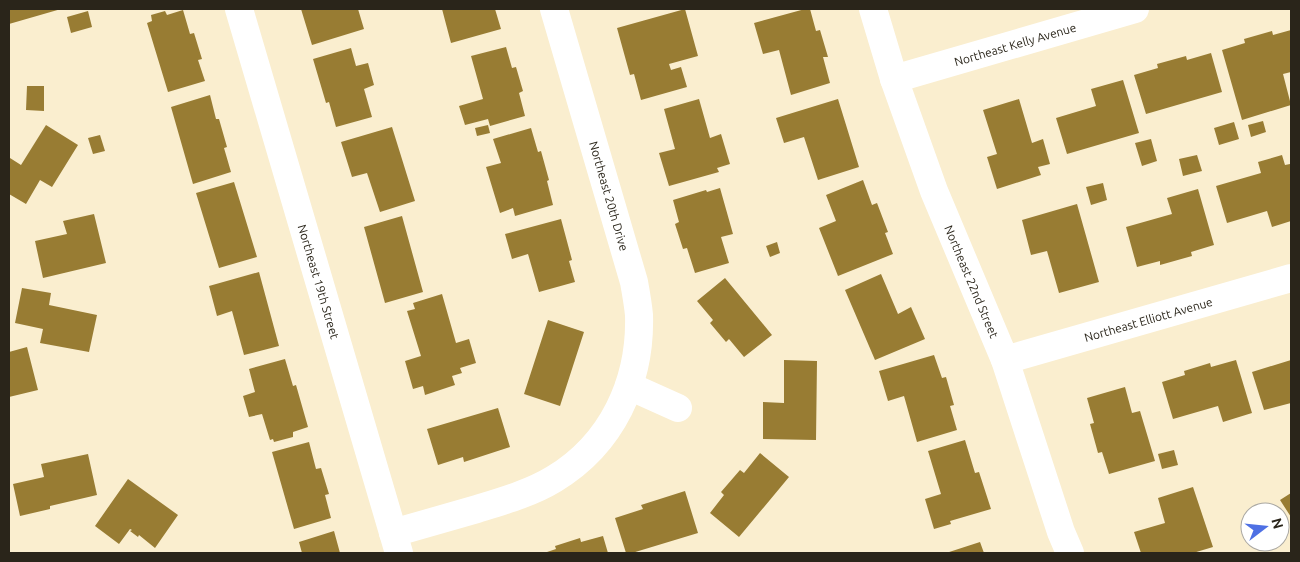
<svg xmlns="http://www.w3.org/2000/svg" width="1300" height="562" viewBox="0 0 1300 562" font-family="Ubuntu,sans-serif">
<rect width="100%" height="100%" fill="#faeecf"/>
<path fill="#987c33" d="M9,9H61L9,24Z
M301,9H358L364,29L312,45Z
M442,9H495L501,29L451,43Z
M685,9L698,56L669,64L671,70L681,67L687,87L641,100L634,74L630,75L617,28Z
M805,9H810L816,31L820,30L828,57H823L830,83L791,95L779,50L763,54L754,23Z
M183,10L190,34L194,33L202,59L198,60L205,81L168,92L147,23L152,21L151,15L165,11L167,15Z
M88,11L92,27L71,33L67,17Z
M1291,30V72L1283,74L1291,105L1242,120L1222,50L1245,43L1244,39L1272,31L1273,35Z
M506,47L512,68L516,67L523,91L519,93L525,116L490,126L488,119L465,125L459,106L483,99L471,56Z
M351,48L356,66L368,63L374,85L364,89L372,117L336,127L329,102L326,103L313,59Z
M1211,53L1222,92L1146,114L1134,75L1158,68L1157,64L1186,56L1187,60Z
M1123,80L1139,133L1067,154L1056,118L1096,106L1091,89Z
M27,86H44V111L26,110Z
M210,95L216,119H219L227,147L224,148L231,172L193,184L171,107Z
M699,99L710,138L721,134L730,164L717,168L719,172L669,186L659,153L675,149L664,109Z
M838,99L859,167L818,180L804,137L784,143L776,118Z
M1019,99L1032,143L1043,139L1050,164L1038,167L1041,175L997,189L987,157L997,154L983,110Z
M1263,121L1266,132L1251,137L1248,125Z
M1234,122L1239,139L1219,145L1214,128Z
M46,125L78,145L52,187L40,180L26,204L9,194V160L10,158L21,165Z
M488,125L490,133L477,136L475,128Z
M392,127L415,201L380,212L367,173L352,177L341,142Z
M531,128L538,152L541,151L549,180L547,181L553,205L515,216L513,208L500,213L486,167L501,163L493,139Z
M100,135L105,151L93,154L88,138Z
M1151,139L1157,161L1142,166L1135,143Z
M1197,155L1202,171L1183,176L1179,159Z
M1282,155L1285,165L1290,164L1291,168V221L1272,227L1267,211L1227,223L1216,186L1261,173L1258,162Z
M863,180L872,205L877,203L888,232L885,233L893,254L838,276L819,228L836,221L826,195Z
M234,182L257,257L219,268L196,193Z
M1103,183L1107,200L1091,205L1086,187Z
M720,188L733,234L721,237L729,263L695,273L687,248L683,249L675,224L679,222L673,200L706,190L707,192Z
M1198,189L1214,245L1191,252L1192,256L1160,265V261L1137,267L1126,227L1172,214L1167,198Z
M1077,204L1099,282L1059,293L1047,251L1031,255L1022,220Z
M94,214L106,263L43,278L35,241L67,234L63,221Z
M402,216L423,292L385,303L364,227Z
M561,219L572,260L569,261L575,282L539,292L528,254L512,259L505,234Z
M777,242L780,253L770,257L766,246Z
M259,272L279,346L244,355L232,311L217,316L209,286Z
M881,274L898,314L911,307L925,339L875,360L845,290Z
M725,278L772,335L744,357L729,339L726,342L710,323L713,320L697,301Z
M22,288L51,293L49,305L97,315L89,352L40,343L43,329L15,323Z
M442,294L456,343L469,339L476,363L460,368L462,373L452,376L455,385L425,395L423,386L413,389L405,361L421,356L407,311L415,309L413,303Z
M548,320L584,332L560,406L524,394Z
M27,347L38,390L9,397V352Z
M934,355L942,378L946,377L954,405L950,406L957,430L917,442L904,396L888,401L879,371Z
M285,359L293,386L296,385L308,427L293,432V437L274,442L273,439L270,440L262,414L249,417L243,396L255,392L249,369Z
M784,360L817,361L816,440L763,439V402L784,403Z
M1236,360L1252,413L1223,422L1218,406L1173,419L1162,382L1185,375L1184,371L1210,363L1211,367Z
M1291,360V403L1264,410L1252,372Z
M1125,387L1132,413L1140,411L1155,461L1109,474L1102,452L1098,453L1090,424L1094,423L1087,398Z
M498,408L510,447L464,462L463,457L438,465L427,429Z
M965,440L975,473L979,472L991,509L950,521L951,524L934,529L925,499L941,494L928,451Z
M309,442L316,469L321,468L329,494L325,495L331,518L294,529L272,452Z
M1174,450L1178,465L1162,469L1158,454Z
M760,453L789,477L739,537L710,513L724,495L721,492L740,470L744,473Z
M88,454L97,495L50,506V509L20,516L13,484L44,477L41,464Z
M128,479L178,515L155,548L139,535L138,537L130,531L132,530L130,529L119,544L95,526Z
M1193,487L1213,547L1193,553H1141L1134,532L1165,523L1158,498Z
M685,491L698,533L632,553H626L615,518L643,509L641,505Z
M1291,493V517L1280,500Z
M334,531L340,553H302L299,542Z
M603,536L608,553H544L556,549L555,546L580,538L581,542Z
M980,542L984,553H946Z"/>
<g fill="none" stroke-linecap="round" stroke-linejoin="round">
<g stroke="#fff" stroke-width="28">
<path id="s1" d="M239,9L399,553"/>
<path id="s2" d="M873,9L894,79L934,191L1005,360L1061,532L1070,553"/>
<path id="s3" d="M894,79L1135,9"/>
<path id="s4" d="M1005,360L1291,278"/>
<path d="M629,386L678,408"/>
<path d="M393,533C421,525 449,517 477,509C503,501 531,493 554,479C612,444 641,382 639,315C638,304 636,293 634,282L554,9"/>
</g>
</g>
<g text-anchor="middle" dominant-baseline="central" stroke-width="4" stroke-linejoin="round" paint-order="stroke">
<g font-size="12" fill="#2a251a" stroke="#fff">
<text stroke="none"><textPath href="#s3" startOffset="126">Northeast Kelly Avenue</textPath></text>
<text transform="translate(609 196) rotate(74)">Northeast 20th Drive</text>
<text stroke="none"><textPath href="#s1" startOffset="284">Northeast 19th Street</textPath></text>
<text stroke="none"><textPath href="#s2" startOffset="290">Northeast 22nd Street</textPath></text>
<text stroke="none"><textPath href="#s4" startOffset="149">Northeast Elliott Avenue</textPath></text>
</g>
</g>
<rect width="1300" height="562" fill="none" stroke="#2a251a" stroke-width="20"/>
<g transform="translate(1265 527) rotate(74)"><circle r="24" fill="#ffffff" stroke="#aaa8a3"/>
<path d="M0-4L9 19L0 12L-9 19Z" fill="#4e70e4"/>
<text y="-8" font-size="14" font-weight="bold" text-anchor="middle" fill="#2a251a">N</text>
</g>
</svg>
